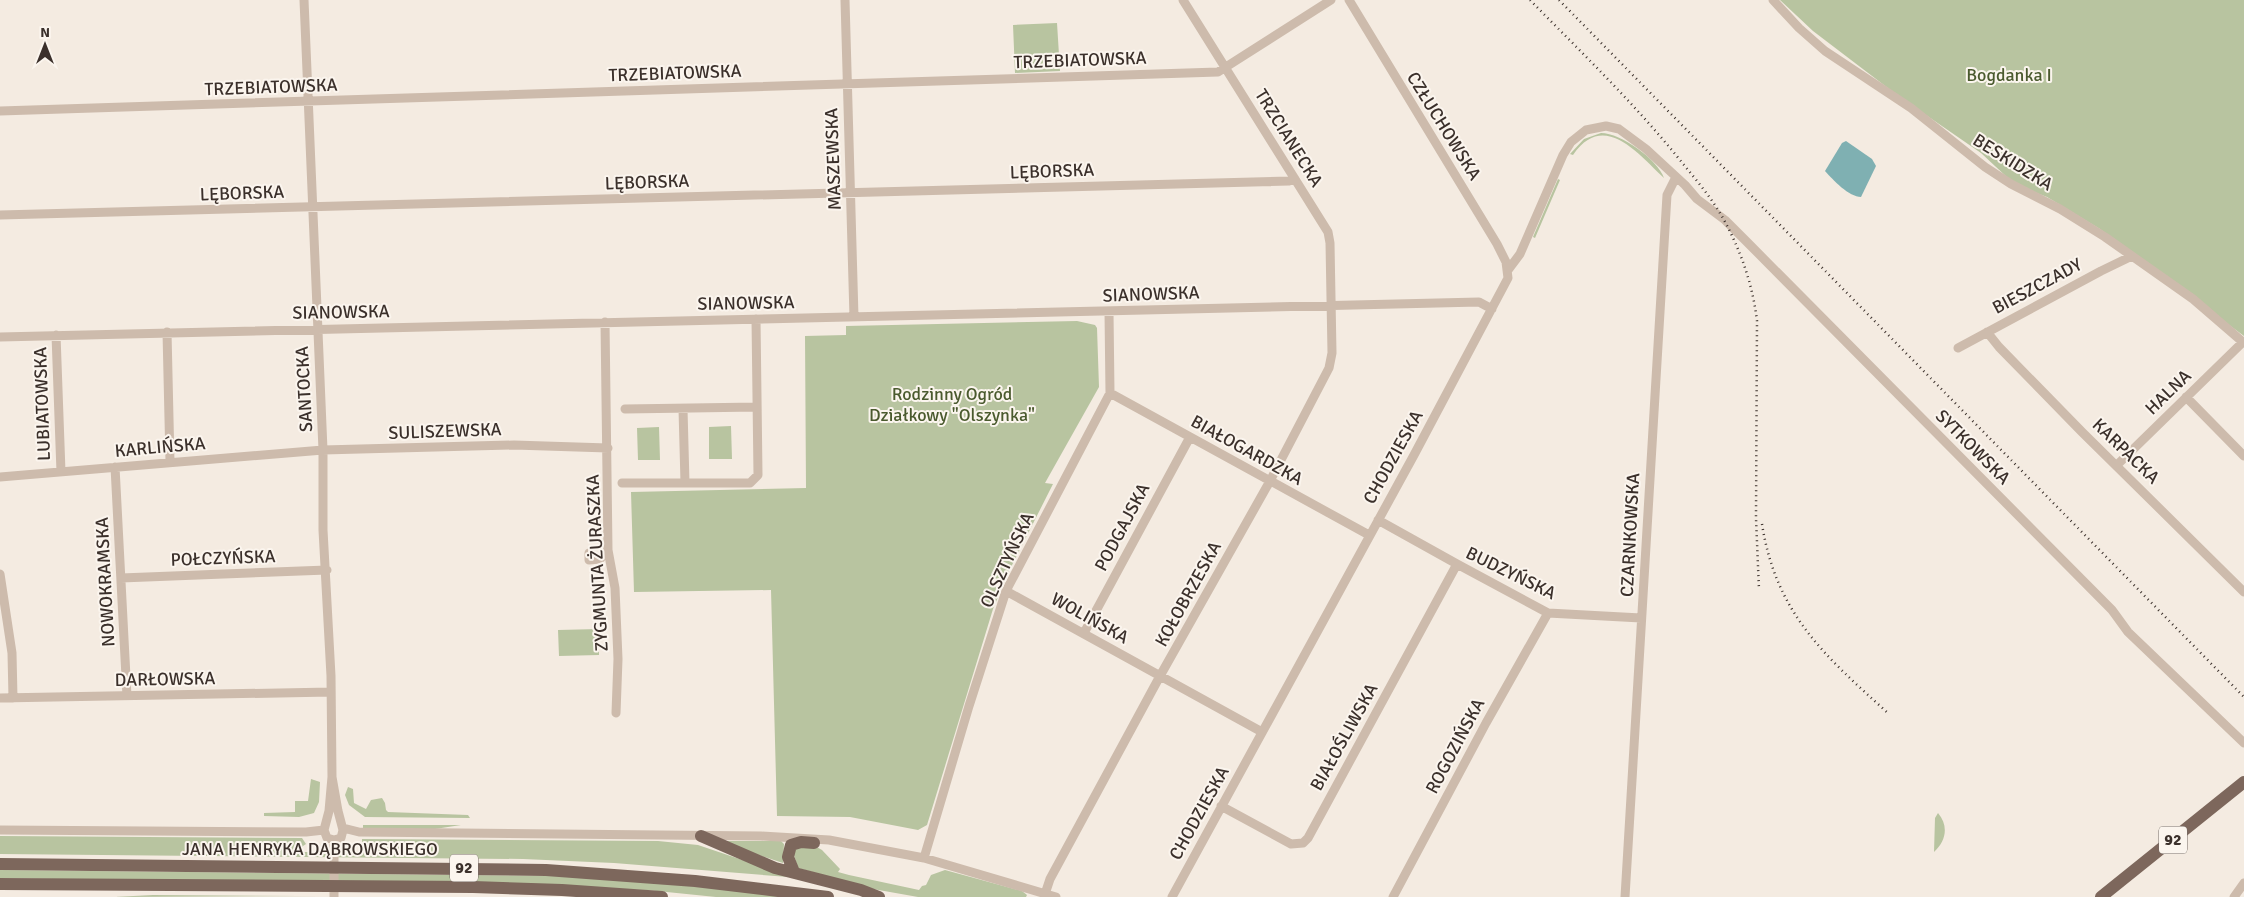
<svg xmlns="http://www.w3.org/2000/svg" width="2244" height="897" viewBox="0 0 2244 897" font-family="Signika,sans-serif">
<rect width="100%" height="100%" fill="#f4ebe1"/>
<path fill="#b8c4a0" d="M1780,0H2244V336L2100,229L2047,197L2021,187L2010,180L1981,153L1897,95L1813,31Z
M1057,23L1060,71L1015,73L1013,25Z
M1601,133C1621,133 1658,160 1664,178C1638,154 1604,110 1573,155L1570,154L1584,139Z
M1558,179L1560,180L1535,238L1533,237Z
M1077,321L1095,325L1097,328L1099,387L1045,483L1053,484L1008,573L993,609L927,825L918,830L850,817L777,816L771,590L634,592L631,492L806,488L805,336L846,335V326Z
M731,426L732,459H709V427Z
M659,427L660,460H638L637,428Z
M599,629V655L559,656L558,630Z
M311,779L320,782L319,802L314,813L299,817L264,816V813L295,812V801H308Z
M348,787L353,789L354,803L366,809L371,800L382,798L385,803L386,810L388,812L468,815L470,818L365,817L349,805L345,795Z
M1938,813C1949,826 1946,841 1934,852L1935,818Z
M363,825H461L435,829H363Z
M0,836L302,838L306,844L303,846V852H365V844H362V839L658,841L698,845L787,875L788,877L614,863L523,859L0,854Z
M716,841H781L784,844L783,863Z
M815,846L822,850L840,869L838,872L849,875L919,890L922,886L926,885L931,875L945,870L1022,891L1027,895L1026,897H918L873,889L798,868L793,852L795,848Z
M0,870L562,876L665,883L788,897H716L647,890L0,878Z
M153,895L299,896H322L114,897Z"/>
<path fill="#7fb0b2" d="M1846,141L1872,159L1876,166L1861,197C1849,197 1833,180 1825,171L1842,143Z"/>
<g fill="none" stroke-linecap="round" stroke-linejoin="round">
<path stroke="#cdbbac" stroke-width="9" d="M304,0L323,450V530L331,676L332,777L329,811L324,830L327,838L334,840L341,838L343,830L338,811L332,777
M845,0L854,317
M1773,0L1799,28L1825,51L1911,108L1985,167L2011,184L2060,209L2105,237L2193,299L2244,343
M0,111L1218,72L1331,0
M0,215L1289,181L1295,179
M1508,270L1520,254L1563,155L1571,142L1586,130L1606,126L1619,129L1646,149L1685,185L1697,199L1725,220L1747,242L2112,610L2128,632L2244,743
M605,322L608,550L615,588L618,659L616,713
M167,332L170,462
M1987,332L1999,347L2082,432L2244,592
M56,335L61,472
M0,337L1479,302L1492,309
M1958,348L2101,271L2132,256
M1110,393L1369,535
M2186,397L2244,456
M625,409L757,407
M683,409L685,483
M2117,465L2243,342
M115,467L127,696
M0,477L323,450L514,445L608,448
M622,483H750L758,475L756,319
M1378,520L1457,564L1548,613L1641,618
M589,553V560L600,559L608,550
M0,574L12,653L13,698
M121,578L327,570
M1006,591L1262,732
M1084,633L1190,437
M0,698L331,692
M1221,806L1291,844L1303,843L1308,838L1457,564
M343,828L359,832L761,836L829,840L924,858L1056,897
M0,830L306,832L324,830
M334,840V897
M924,858L969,706L1006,591L1110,393L1109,312
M1045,894L1050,879L1160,676L1270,481L1329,368L1332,353L1330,243L1328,232L1183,0
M1172,897L1414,455L1508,278L1506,262L1497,244L1349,0
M1393,897L1486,723L1548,613
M1625,897L1667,195L1676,177
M2234,897L2244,883"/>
<path stroke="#7d675c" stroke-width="12" d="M701,836L775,868L861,890L879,897
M0,864L546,870L695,881L828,897
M794,872L788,857L791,845L801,842L814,843
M0,884L473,887L562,890L662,897
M2101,897L2244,782"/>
<path stroke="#3b302b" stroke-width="2.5" stroke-dasharray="1 4" stroke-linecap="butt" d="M1530,0C1583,54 1637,106 1684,165C1698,182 1713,200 1724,220C1741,251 1753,286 1757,321L1756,518L1759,590
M1559,0L2244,697
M1762,524C1776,614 1825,656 1889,714"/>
</g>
<g text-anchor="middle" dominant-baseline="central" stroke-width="4" stroke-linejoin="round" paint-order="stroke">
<g fill="#fbf5ee" stroke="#756b66" stroke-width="1">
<rect x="2159" y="826.5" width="28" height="27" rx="4"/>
<rect x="450" y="854.5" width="28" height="27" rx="4"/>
</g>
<g font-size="16" font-weight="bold" fill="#3b302b">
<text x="2173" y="840">92</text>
<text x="464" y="868">92</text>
</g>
<g font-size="18" fill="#3b302b" stroke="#fbf5ee">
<text transform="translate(1080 60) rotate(-2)">TRZEBIATOWSKA</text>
<text transform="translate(675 73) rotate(-2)">TRZEBIATOWSKA</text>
<text transform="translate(271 87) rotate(-2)">TRZEBIATOWSKA</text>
<text transform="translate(1444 126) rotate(58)">CZŁUCHOWSKA</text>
<text transform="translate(1289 138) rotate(58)">TRZCIANECKA</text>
<text transform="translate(833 159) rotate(-92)">MASZEWSKA</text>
<text transform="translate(2013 162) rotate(32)">BESKIDZKA</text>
<text transform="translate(1052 171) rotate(-2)">LĘBORSKA</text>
<text transform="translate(647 182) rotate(-2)">LĘBORSKA</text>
<text transform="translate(242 193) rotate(-2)">LĘBORSKA</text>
<text transform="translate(2037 286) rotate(-28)">BIESZCZADY</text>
<text transform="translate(1151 294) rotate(-2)">SIANOWSKA</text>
<text transform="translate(746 303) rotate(-1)">SIANOWSKA</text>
<text transform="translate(341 312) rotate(-1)">SIANOWSKA</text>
<text transform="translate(304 389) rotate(-93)">SANTOCKA</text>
<text transform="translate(2168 392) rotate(-44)">HALNA</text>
<text transform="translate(42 404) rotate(-92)">LUBIATOWSKA</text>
<text transform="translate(445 431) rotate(-2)">SULISZEWSKA</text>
<text transform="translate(160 447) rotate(-5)">KARLIŃSKA</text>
<text transform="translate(1973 447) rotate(45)">SYTKOWSKA</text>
<text transform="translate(1247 450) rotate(29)">BIAŁOGARDZKA</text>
<text transform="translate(2126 451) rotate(44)">KARPACKA</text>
<text transform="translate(1393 457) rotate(-61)">CHODZIESKA</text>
<text transform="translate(1122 527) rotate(-62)">PODGAJSKA</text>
<text transform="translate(1630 535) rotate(-87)">CZARNKOWSKA</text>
<text transform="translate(223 558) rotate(-2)">POŁCZYŃSKA</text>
<text transform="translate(1007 560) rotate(-65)">OLSZTYŃSKA</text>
<text transform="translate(597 563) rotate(-93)">ZYGMUNTA ŻURASZKA</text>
<text transform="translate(1511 573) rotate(26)">BUDZYŃSKA</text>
<text transform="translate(105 582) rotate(-93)">NOWOKRAMSKA</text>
<text transform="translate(1188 594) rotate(-61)">KOŁOBRZESKA</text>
<text transform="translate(1090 618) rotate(29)">WOLIŃSKA</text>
<text transform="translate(165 679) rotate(-1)">DARŁOWSKA</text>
<text transform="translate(1344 737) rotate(-61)">BIAŁOŚLIWSKA</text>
<text transform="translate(1455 746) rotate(-62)">ROGOZIŃSKA</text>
<text transform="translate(1199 813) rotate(-61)">CHODZIESKA</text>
<text x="310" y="849">JANA HENRYKA DĄBROWSKIEGO</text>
</g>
<g font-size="18" fill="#4a5a2e" stroke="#fbf5ee">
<text x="2009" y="75">Bogdanka I</text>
<text x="952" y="394">Rodzinny Ogród<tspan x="952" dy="21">Działkowy "Olszynka"</tspan></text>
</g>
</g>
<g transform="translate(45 45)" stroke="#fbf5ee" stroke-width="4" paint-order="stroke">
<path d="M0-4L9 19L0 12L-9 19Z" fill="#3b302b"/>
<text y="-8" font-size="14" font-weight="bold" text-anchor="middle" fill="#3b302b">N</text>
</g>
</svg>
